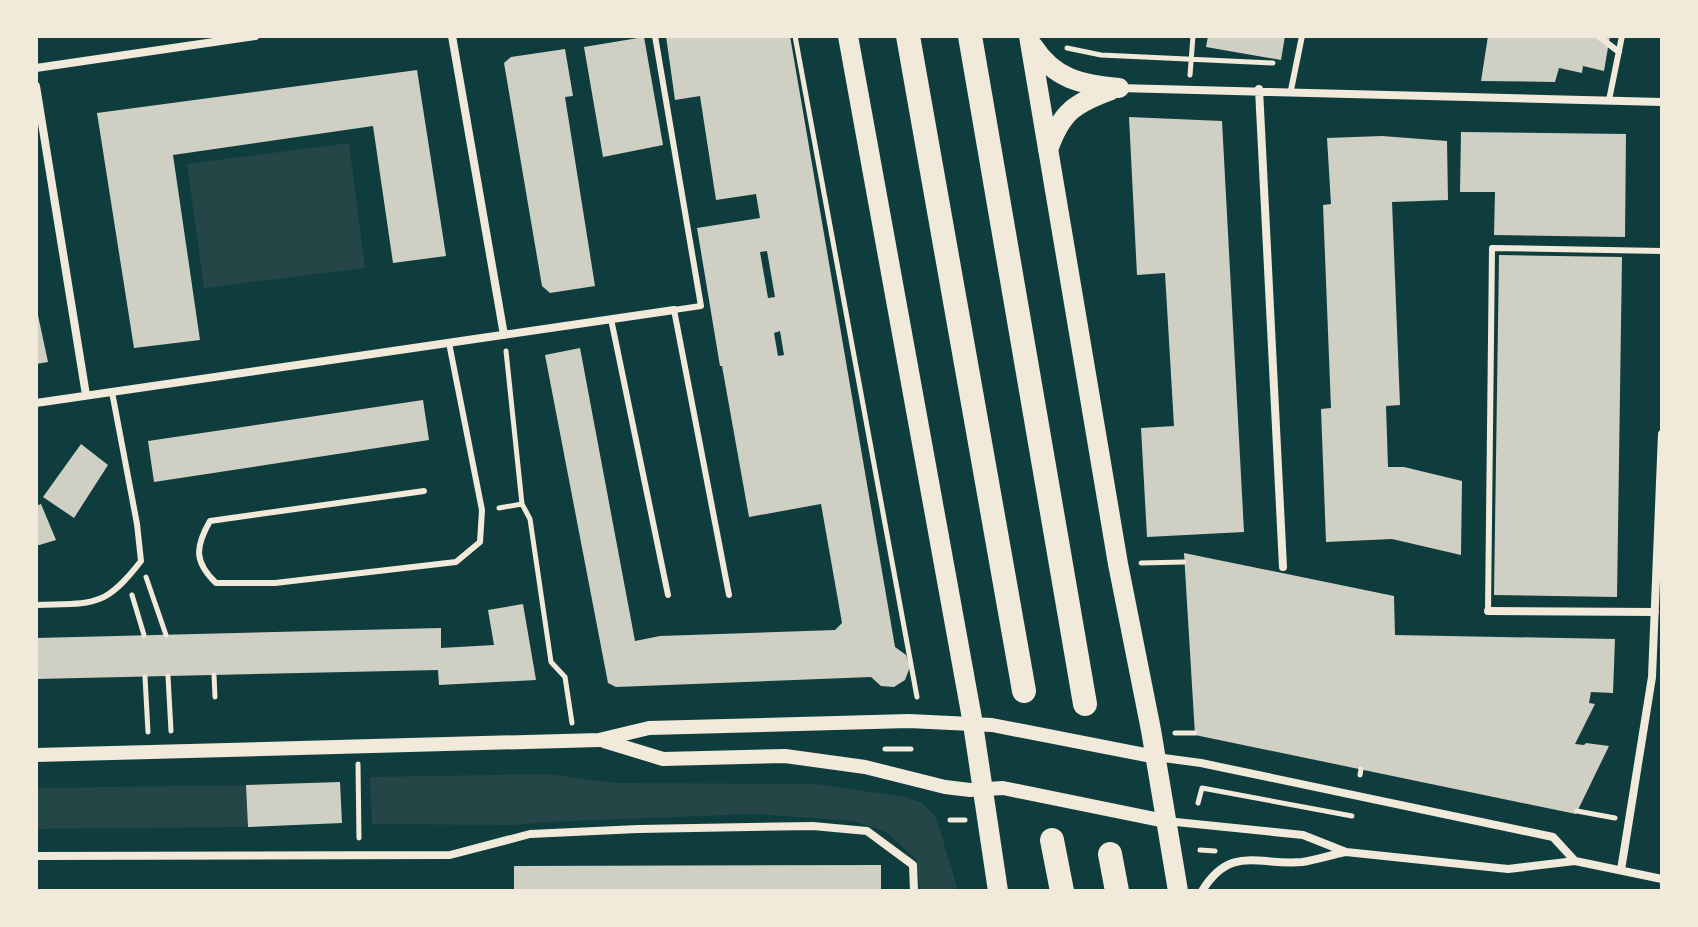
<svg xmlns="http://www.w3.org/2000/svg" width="1698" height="927" viewBox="0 0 1698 927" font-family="'Times New Roman',serif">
<rect width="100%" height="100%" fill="#0f3d3e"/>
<path fill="#244646" d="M349,143L365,268L204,288L187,164Z
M548,774L614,783L816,784L905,797L922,803L936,817L958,891H920L917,860L886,832L854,821L753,814L546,822L514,825L372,824L370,777Z
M246,785L248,827L36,829V788Z"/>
<path fill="#cfcfc3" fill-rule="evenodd" d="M666,36H790L895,647L906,655L910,667L905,680L894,687L881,686L871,677L616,687L608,683L545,355L580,348L635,641L660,636L835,630L842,623L821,504L749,517L722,366H720L697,228L760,218L756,194L716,200L700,96L675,100ZM767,251L775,297L768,298L760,252ZM780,331L784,355L778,356L774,333Z
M1208,36H1285L1281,60L1206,47Z
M1488,36H1610L1604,71L1583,66L1582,73L1559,68L1555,82L1481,81Z
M644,37L663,145L603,157L584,47Z
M565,49L573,96L565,97L595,286L550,293L542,286L504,63L511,57Z
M417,70L446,256L393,263L373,126L173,155L200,340L134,348L97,113Z
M1129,117L1222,121L1244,532L1147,537L1141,428L1174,426L1165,273L1137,275Z
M1461,132L1626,134L1625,237L1494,235L1495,192H1460Z
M1382,136L1447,141L1448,200L1392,202L1400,405L1386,406L1388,467H1404L1462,481L1461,555L1392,539L1326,542L1321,409L1331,408L1323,205L1331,204L1327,138Z
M1499,255L1622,257L1617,597L1494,595Z
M36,306L48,362L36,364Z
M423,400L429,440L154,482L148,441Z
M81,444L108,465L74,518L43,497Z
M41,504L56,540L36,546V506Z
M1184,553L1394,596L1395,635L1615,639L1613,693L1591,692L1589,703L1595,704L1575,744L1584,745L1586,743L1609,746L1576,814L1195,735Z
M523,604L536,680L439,685L438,670L36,679V638L441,628V648L494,645L488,610Z
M340,782L342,823L248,827L246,785Z
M881,865V891H514V866Z"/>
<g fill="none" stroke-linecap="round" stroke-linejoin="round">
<path stroke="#f1e9da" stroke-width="5" d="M795,36L917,697
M1067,48L1101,55L1273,63
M1190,75L1193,36
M506,351L522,504L530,519L551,662L565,677L572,723
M499,508L522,504
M1141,563L1184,562
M146,577L166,635
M132,595L144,635
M214,675L215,697
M168,676L171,731
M145,677L148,732
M1175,733H1195
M885,749H911
M358,764L359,838
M1360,775L1361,769
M1198,803L1202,788L1352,816
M1577,811L1615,818
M950,820H965
M1200,850L1215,851"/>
<path stroke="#f1e9da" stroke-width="6" d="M655,36L701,306L674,310L729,595
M1598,36L1619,52
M1291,90L1302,36
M1609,100L1622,36
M611,319L668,595
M424,491L210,521C195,547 194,562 216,583H275L456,562L480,542L482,510L449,343
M36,605C93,603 104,609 141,561L137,524L112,392
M1488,611L1492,248L1662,251"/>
<path stroke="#f1e9da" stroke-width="8" d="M452,36L504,335
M36,68L255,36
M36,86L86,395
M1119,88L1662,102
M1259,89L1283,567
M36,403L674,310
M1488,611L1655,612
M1156,757L1201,763L1553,837L1575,861
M1166,821L1303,835L1346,852L1508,869L1575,861L1662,879
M36,856L450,855L530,834L638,829L813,826L867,831L913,865L914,891
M1621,870L1652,677L1662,434
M1202,891C1231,844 1259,866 1302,862C1316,860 1331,855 1345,852"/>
<path stroke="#f1e9da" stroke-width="14" d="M604,741L663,759L785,756L865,767L945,787L970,790L1003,788L1165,821
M36,755L599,740L649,728L909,721L992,725L1156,757"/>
<path stroke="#f1e9da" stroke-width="20" d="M848,36L973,724L998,891
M1029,36L1118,564L1151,730L1178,891
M1033,46C1054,79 1082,85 1119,88
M1048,150C1061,112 1075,103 1111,90"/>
<path stroke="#f1e9da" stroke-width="24" d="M908,36L1024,691
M970,36L1085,704
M1052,840L1062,891
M1110,854L1117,891"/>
</g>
<rect width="1698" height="927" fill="none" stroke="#f1e9da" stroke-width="76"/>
</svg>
